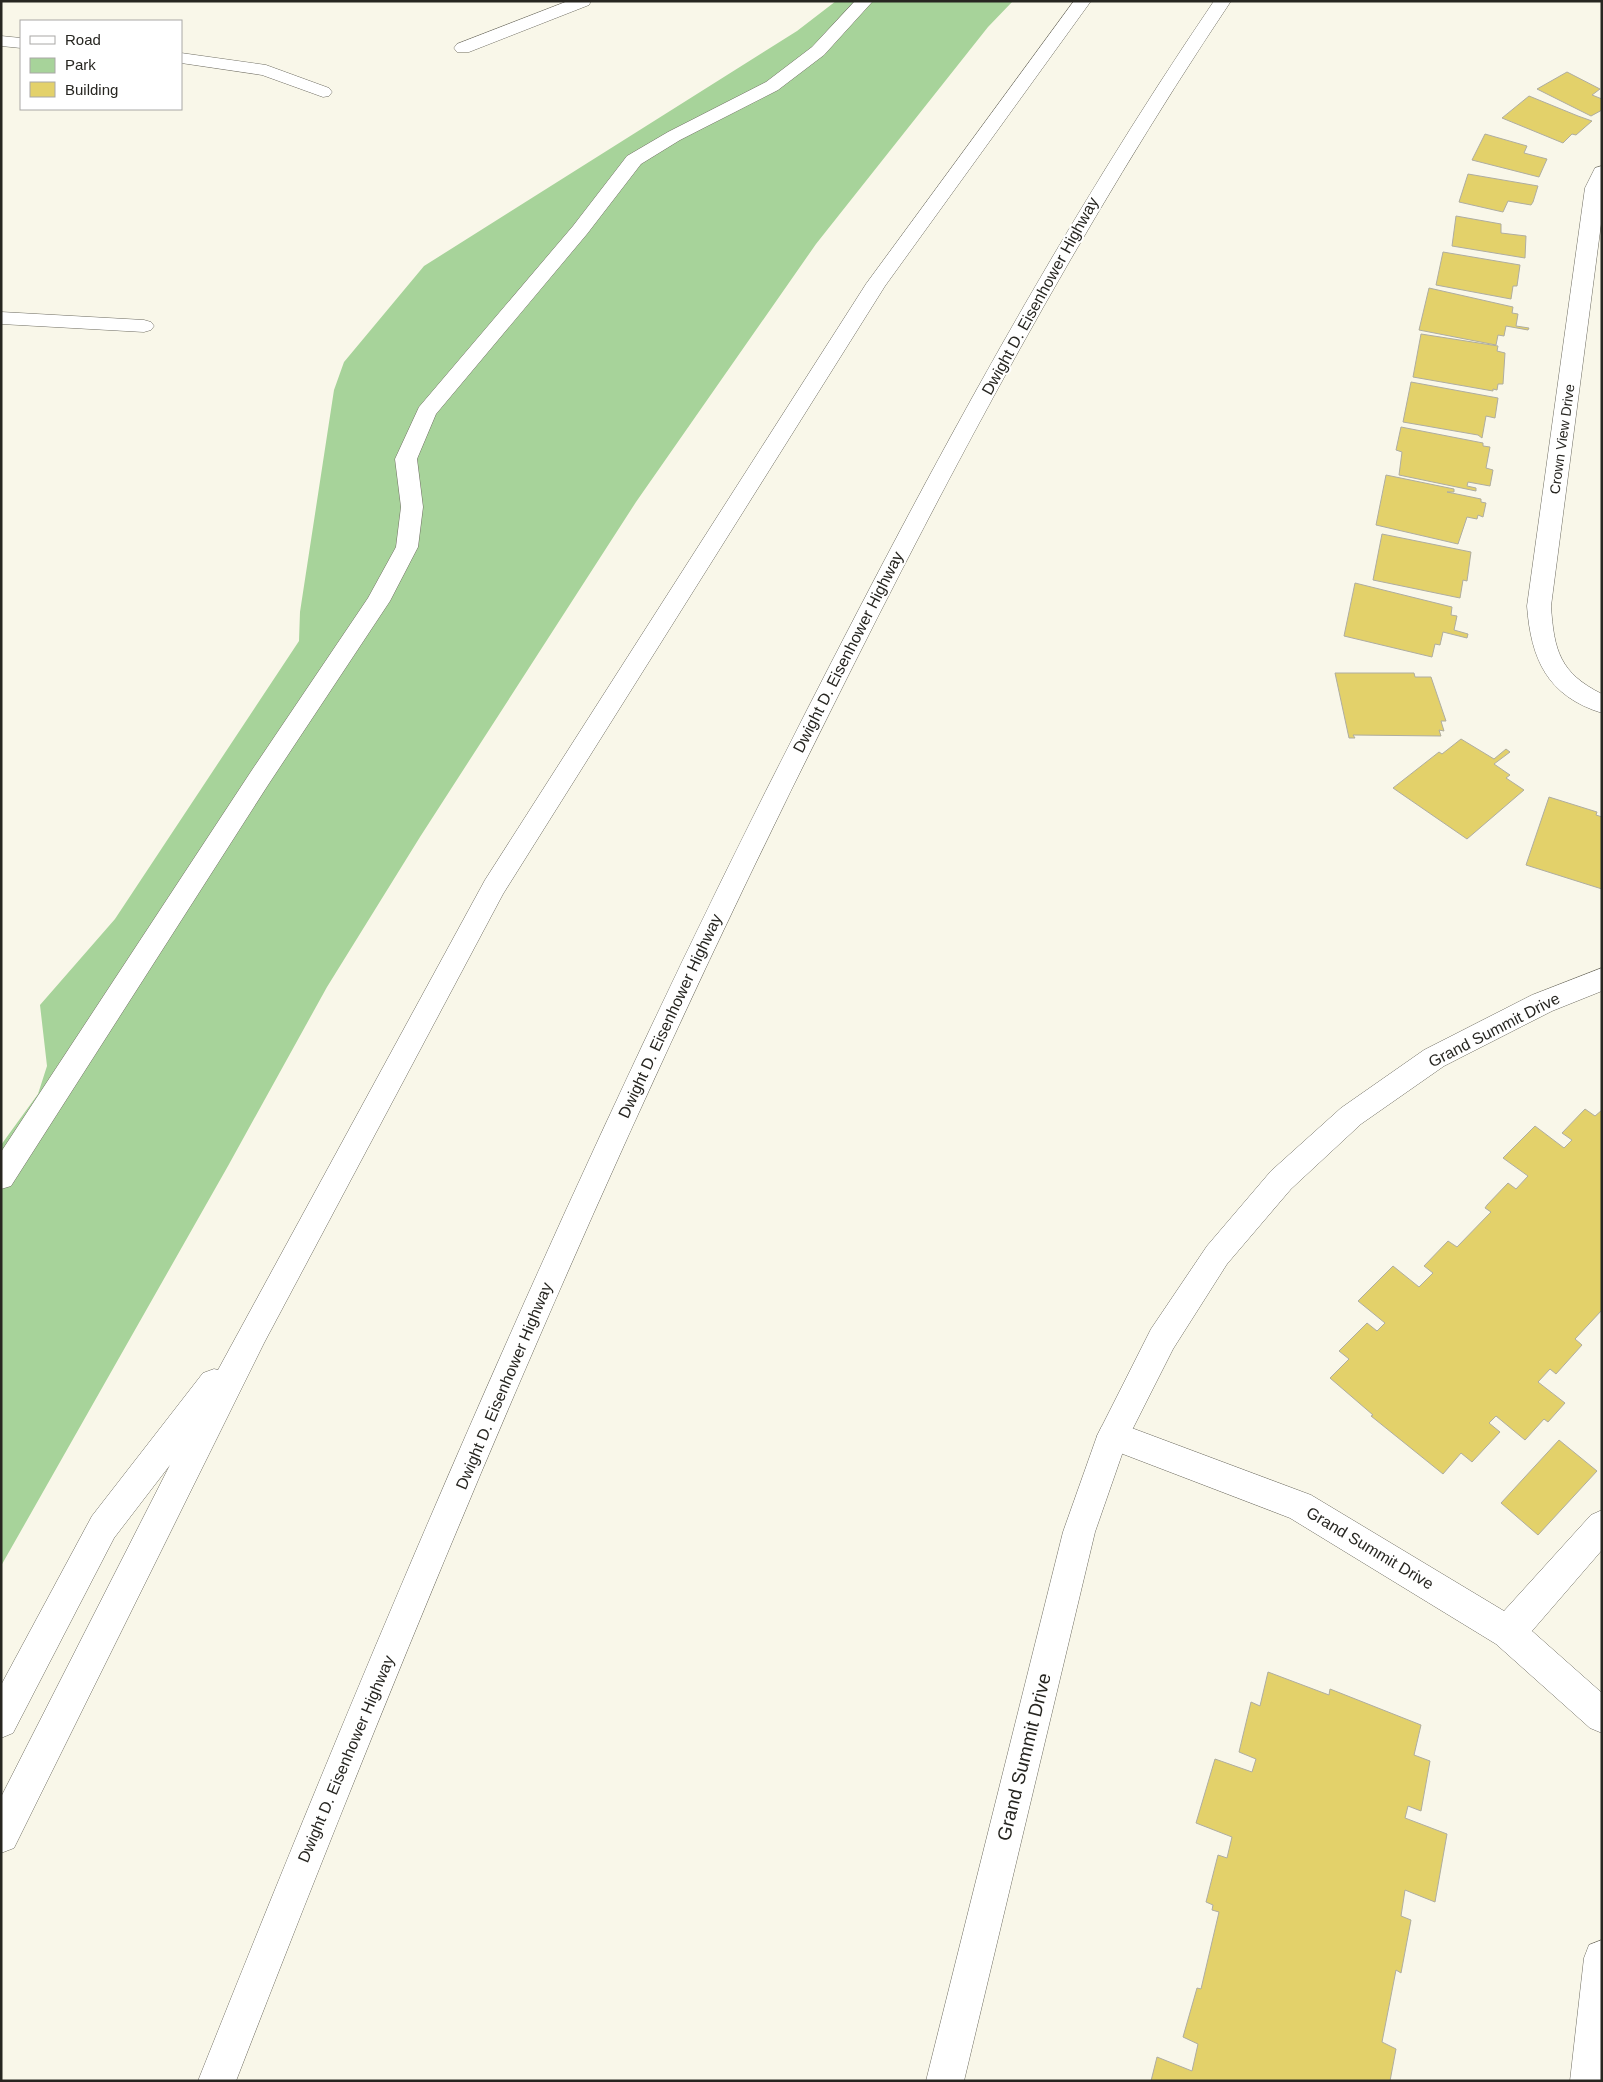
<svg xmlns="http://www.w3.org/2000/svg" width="1603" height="2082" viewBox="0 0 1603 2082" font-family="Helvetica,sans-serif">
<rect width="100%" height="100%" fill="#f9f7e9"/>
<path fill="#a7d39a" d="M836,1H1013L988,27L816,244L636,502L420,837L327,987L228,1166L1,1566V1145L38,1094L47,1066L40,1005L115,919L299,641L300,612L334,390L344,362L424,266L797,31Z"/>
<path fill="#e3d16a" stroke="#afada0" d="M1567,72L1600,89L1592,95L1602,99V110L1591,116L1537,89Z
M1529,96L1578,116L1592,121L1576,135L1572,134L1563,143L1502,118Z
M1485,134L1527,146L1524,153L1547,159L1539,177L1472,160Z
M1468,174L1538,186L1533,202L1531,205L1508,201L1503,212L1459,202Z
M1456,216L1501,224V233L1526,236L1525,258L1452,246Z
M1443,252L1520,265L1517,286H1513L1511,299L1436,285Z
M1429,288L1513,307L1512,313L1518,314L1516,326L1529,328L1528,330L1506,326L1504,336L1498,335L1496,345L1419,330Z
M1421,334L1498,346L1497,351L1505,353L1503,384H1498L1497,390L1493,389V391L1413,377Z
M1411,382L1498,398L1495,418L1486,416L1482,438L1478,435L1403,422Z
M1401,427L1483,443V446L1490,447L1486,468L1493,470L1490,486L1468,482L1467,486L1476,488V491L1399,475L1402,452L1396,450Z
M1386,475L1454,489V492H1447L1481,499V502L1486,503L1483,517L1478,515L1477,519L1467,517L1458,544L1376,525Z
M1382,534L1471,552L1467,581L1463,580L1460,598L1373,580Z
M1355,583L1452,607L1451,615L1457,616L1454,630L1468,634L1467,638L1443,632L1440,645L1435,644L1432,657L1344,636Z
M1335,673H1414L1415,677H1431L1446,721H1441L1444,731L1439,730L1441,736L1353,735L1355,738H1349Z
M1461,739L1494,759L1506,749L1510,752L1494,764L1510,775L1506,778L1524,790L1467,839L1393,788L1439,752L1442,754Z
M1549,797L1597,812L1596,815L1602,817V889L1526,865Z
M1585,1109L1595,1116L1602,1110V1310L1575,1339L1582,1345L1556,1374L1550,1369L1538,1382L1565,1403L1548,1422L1544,1419L1525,1440L1496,1416L1489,1423L1500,1432L1472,1462L1461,1453L1443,1474L1371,1416L1373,1415L1330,1378L1349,1359L1339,1351L1367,1323L1377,1331L1385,1323L1358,1301L1393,1266L1419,1287L1433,1273L1424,1266L1448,1241L1457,1247L1491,1212L1485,1208L1487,1205L1508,1183L1516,1189L1528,1176L1503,1158L1535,1126L1564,1148L1572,1140L1562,1133Z
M1559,1440L1597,1471L1538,1535L1501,1503Z
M1268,1672L1329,1695L1330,1689L1421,1725L1414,1755L1430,1761L1421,1811L1408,1806L1405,1818L1447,1834L1435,1902L1405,1890L1401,1916L1411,1920L1401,1973L1396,1970L1382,2042L1396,2049L1390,2081H1151L1157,2057L1192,2071L1198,2044L1183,2037L1197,1988L1201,1989L1219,1912L1212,1910L1213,1905L1206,1902L1218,1855L1227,1858L1232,1837L1196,1823L1215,1759L1252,1772L1256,1759L1239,1752L1251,1702L1260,1706Z"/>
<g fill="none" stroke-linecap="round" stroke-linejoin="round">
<defs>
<path id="service" d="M568,1H591L589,5L469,52H457L454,48L457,44Z
M855,1H873L824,55L778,90L680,140L641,164L587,234L436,414L417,459L423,507L418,547L390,601L268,785L11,1186L1,1189V1152L250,773L368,598L396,547L401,507L395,459L419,407L573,226L627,156L668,132L766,82L812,47Z
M1,36L21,38V48L1,46Z
M181,53L266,65L329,88L332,92L329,96L323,97L262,75L181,63Z
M1,312L144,320L151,322L154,326L151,330L144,332L1,324Z
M1113,1421L1311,1495L1504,1611L1591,1515L1602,1510V1550L1532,1631L1602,1693V1733L1590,1728L1496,1644L1290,1518L1102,1446L1097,1436L1102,1426Z
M1602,1940V2081H1570L1584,1958L1589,1945Z"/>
<path id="minor" d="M1602,166L1601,224L1551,606C1554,651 1560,673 1602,694V713C1547,696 1531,659 1527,606L1585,188L1595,168Z
M1602,968V991L1552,1011L1444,1066L1361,1124L1291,1189L1227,1264L1173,1349L1127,1440L1095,1532L964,2081H926L1063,1532L1097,1436L1151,1329L1207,1246L1271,1171L1341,1108L1424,1050L1532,995Z"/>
<path id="motorway" d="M1074,1H1091L885,286L503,894L264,1343L14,1848L1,1853V1797L170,1465L114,1538L13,1733L1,1738V1685L92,1516L203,1373L214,1369L218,1370L485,880L866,284Z
M1214,1H1231C1080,227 953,465 832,708C608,1154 416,1616 236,2081H198C383,1616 580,1153 808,708C932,465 1061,226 1214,1Z"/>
</defs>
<use href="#service" stroke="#6e6c61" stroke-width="1"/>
<use href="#minor" stroke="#6e6c61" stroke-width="1"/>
<use href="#motorway" stroke="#6e6c61" stroke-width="1"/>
<use href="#service" fill="#fff" fill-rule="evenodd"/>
<use href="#minor" fill="#fff" fill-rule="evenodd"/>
<use href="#motorway" fill="#fff" fill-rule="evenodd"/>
</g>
<g text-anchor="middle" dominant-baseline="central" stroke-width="4" stroke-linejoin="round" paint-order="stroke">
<g font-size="14" fill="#272621" stroke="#fff">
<text transform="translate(1562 439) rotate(-82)">Crown View Drive</text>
</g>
<g font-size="16" fill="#272621" stroke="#fff">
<text transform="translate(1040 296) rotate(-61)">Dwight D. Eisenhower Highway</text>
<text transform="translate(848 652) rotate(-63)">Dwight D. Eisenhower Highway</text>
<text transform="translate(670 1016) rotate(-65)">Dwight D. Eisenhower Highway</text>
<text transform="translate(1494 1030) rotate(-27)">Grand Summit Drive</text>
<text transform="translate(504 1386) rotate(-67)">Dwight D. Eisenhower Highway</text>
<text transform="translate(1370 1548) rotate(31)">Grand Summit Drive</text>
<text transform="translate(346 1759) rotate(-67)">Dwight D. Eisenhower Highway</text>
</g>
<g font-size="19" fill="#272621" stroke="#fff">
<text transform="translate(1024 1757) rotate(-76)">Grand Summit Drive</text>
</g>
</g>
<rect width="1603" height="2082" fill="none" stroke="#272621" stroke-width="5"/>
<rect x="20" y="20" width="162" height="90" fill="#ffffff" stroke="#a9a8a6"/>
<rect x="30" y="36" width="25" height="8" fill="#ffffff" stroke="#a9a8a6"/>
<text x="65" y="45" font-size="15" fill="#272621">Road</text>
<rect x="30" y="58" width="25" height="15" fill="#a7d39a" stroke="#a9a8a6"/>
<text x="65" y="70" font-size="15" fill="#272621">Park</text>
<rect x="30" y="82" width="25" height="15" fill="#e3d16a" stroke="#a9a8a6"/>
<text x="65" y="95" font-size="15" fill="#272621">Building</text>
</svg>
